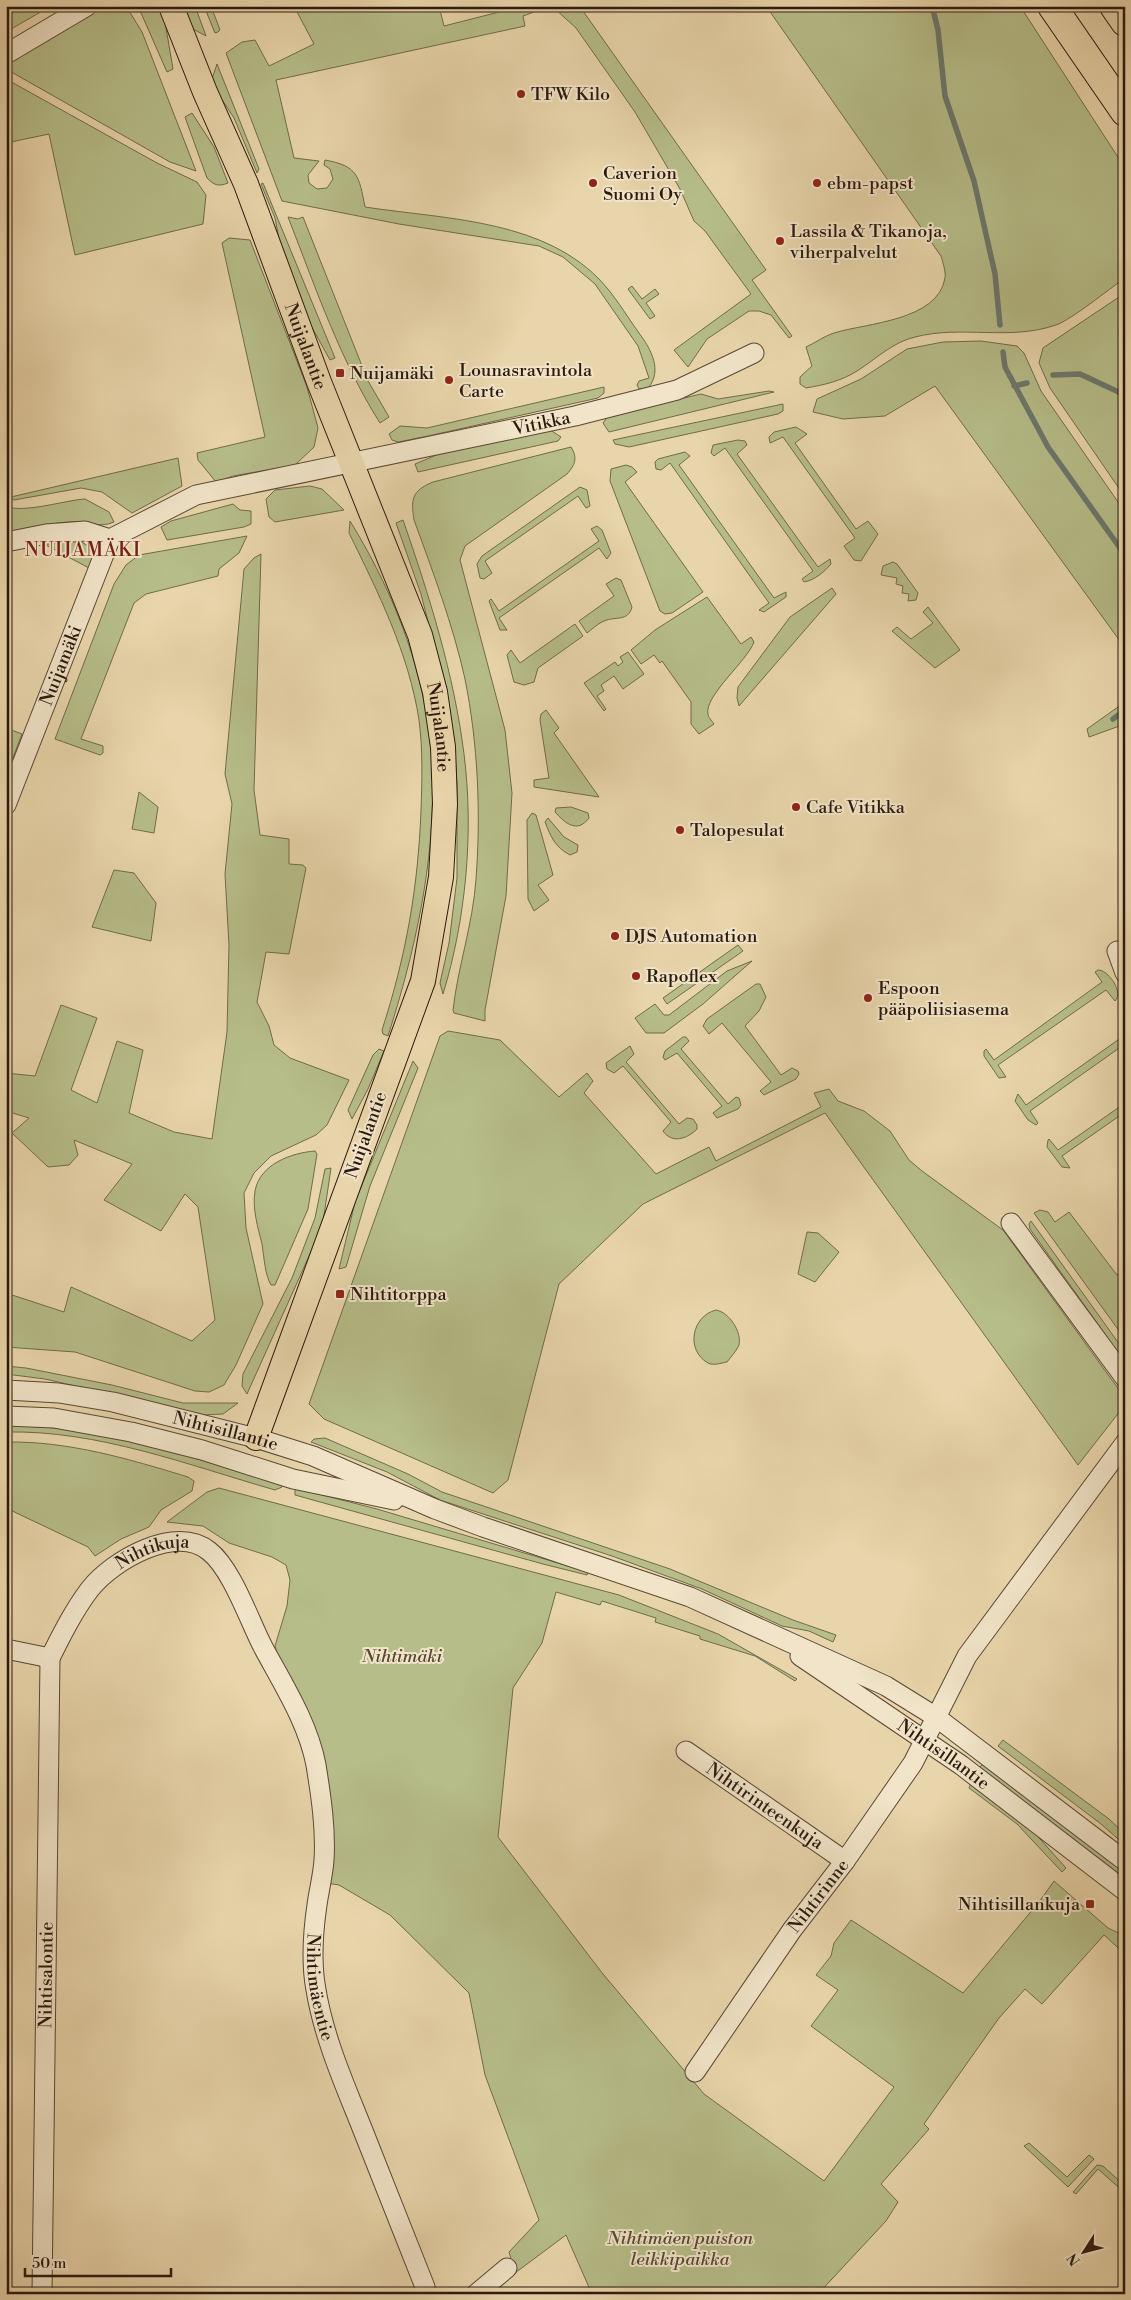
<svg xmlns="http://www.w3.org/2000/svg" width="1131" height="2300" viewBox="0 0 1131 2300" font-family="'Libre Bodoni',serif">
<rect width="100%" height="100%" fill="#e9d5ab"/>
<filter id="stains"><feTurbulence type="fractalNoise" baseFrequency=".004" numOctaves="4"/><feColorMatrix values="0 0 0 0 .2 0 0 0 0 .09 0 0 0 0 .02 0 0 0 .5 -.17"/></filter>
<radialGradient id="worn" r=".72"><stop offset=".6" stop-color="#630" stop-opacity="0"/><stop offset="1" stop-color="#630" stop-opacity=".3"/></radialGradient>
<path fill="#b6bd89" stroke="#706b4c" d="M6,6H51L6,32Z
M101,6H126L142,32L196,171L170,162L6,69L7,63Z
M138,6H158L165,22L173,69L167,72Z
M184,6H195L206,36L193,29Z
M204,6H211L220,30L218,32L215,33Z
M300,6H439L444,26L503,11V6H604L583,11L766,270L752,280L792,336L789,338L771,315L759,311H749L707,339L688,367L674,350L751,294L705,231L694,221L680,189L635,112L576,28L554,8L548,7L523,16L525,26L276,80L294,158L319,161L308,175L309,183L317,189L327,188L333,179L330,169L324,165L325,160C358,166 359,176 365,207C443,219 539,219 598,278C614,294 626,315 639,333C651,349 663,371 648,388L639,389L637,385L639,381L649,378L638,346L595,284L563,257L539,246L399,224L282,201L226,53L242,42L255,40L269,66L314,44L296,10Z
M766,6H1020L1125,168V278C1109,289 1071,320 1056,325C1010,341 961,325 915,337C893,342 876,359 857,371C841,381 824,385 806,388L800,384V377L812,366L806,347C815,343 824,336 834,333C866,323 938,321 945,278C946,272 943,263 941,256Z
M217,64L259,169L257,173L234,118L217,92L212,79Z
M6,79L157,163L197,182L206,195L203,224L75,255L49,134L6,143Z
M192,113L214,147L228,183C218,187 214,185 207,178L185,117Z
M263,183L335,358L330,360L304,313L283,259L275,218L261,184Z
M288,217L298,219L303,217L368,381L389,417L380,423C340,360 315,286 288,217Z
M229,238L250,240L307,387L318,428L314,447L295,465L233,476L216,482L198,460L197,453L265,437L222,243Z
M632,286L642,299L655,289L659,294L646,303L655,316L650,319L628,289Z
M1125,293V497L1050,388L1039,363L1043,348Z
M981,341L1017,346L1024,353L1041,391L1125,512V648L935,386L885,416L843,419L813,412L817,399L861,379L907,349L943,342Z
M604,387V393L598,398L428,436L398,442L392,440L389,434L400,426L427,428Z
M769,391L774,392L609,432L603,423L608,416L701,394L718,399Z
M783,404V411L778,414L629,447L615,444L613,440Z
M796,427L807,434L795,443L856,529L868,521L878,534L861,561L854,560L844,546L855,538L783,437L770,443L769,437L774,432Z
M541,429L552,431L561,437L558,441L418,472L415,464L446,451Z
M738,440L745,441L747,445L737,454L818,567L830,559L831,564C824,572 815,580 804,582L802,579L813,571L725,448L714,456L711,453L713,445Z
M571,447C578,458 575,465 567,474L465,546L460,560L505,730L512,793L506,896L485,1010V1021L454,1013L453,1010C458,966 473,924 476,879C481,813 478,744 465,679C453,625 433,572 414,520C411,500 411,491 433,482Z
M685,452L690,456L679,465L774,598L786,592V597L764,612L759,610L769,603L670,463L661,470L656,469L655,462L658,459Z
M178,458L182,486L132,513L102,492L81,488L14,500L6,496V478L11,497Z
M626,465L632,467L637,472L625,482L703,592L672,613L665,614L660,611L610,481L611,469Z
M310,486L322,489L344,510L275,522L269,517L266,499L275,490Z
M580,487L587,490L590,506L586,508L578,496L485,561L492,573L484,579L480,578L477,564L482,556Z
M85,499L109,512L114,522C99,529 84,520 68,522C48,523 27,530 6,534V506C22,514 66,500 85,499Z
M233,504L240,510L251,511V524L244,527L167,540L161,527L171,521Z
M403,520C429,595 454,674 464,754C474,832 466,919 443,994L440,983L449,943L457,878V784L454,740L441,672L421,594L396,523Z
M350,521C387,581 416,649 427,718C444,823 420,936 388,1036L383,1034L382,1030C406,956 418,888 421,811C422,780 423,750 419,720C409,654 378,592 349,533Z
M597,526L602,530L611,553L607,559L599,548L499,618L507,630H500L489,601L491,599L499,611L599,541L591,529Z
M247,536L239,553L219,569L218,576L146,594L134,603L81,739L103,746V753L100,755L55,739L114,584L126,565L139,555Z
M78,540L90,547L94,558L89,568L42,543Z
M261,554L254,790L260,835L289,839V864L303,865L306,868L289,954L266,952L257,1002L269,1026L274,1045L290,1058L349,1080L327,1125L316,1135L271,1156L254,1173L244,1193L246,1228L263,1304L236,1365L224,1385L209,1392L195,1391L75,1352L6,1347V1293L64,1312L71,1287L192,1341L215,1320L198,1207L185,1194L161,1231L104,1200L132,1164L74,1140L78,1155L69,1165L48,1167L12,1133L29,1118L6,1111V1073L35,1076L61,1005L97,1018L71,1090L97,1103L117,1041L143,1050L129,1113L174,1132L212,1139L227,1032L229,945L225,874L232,804L225,774L244,569L254,558Z
M893,562L897,564L918,593L916,600L908,601L909,594L902,593L903,586L896,584L897,578L881,575L883,566Z
M616,578L621,580L632,607C628,622 616,616 604,621C599,623 592,629 587,633L579,621L614,596L606,584Z
M832,588L836,594L739,706L737,698L738,687L790,617Z
M707,597L741,644L751,637L754,642C748,660 704,696 708,714C708,717 712,721 714,724L699,734L691,724V702L662,661L660,663L654,655L641,664L631,650L655,630Z
M928,607L960,650L935,668L892,631L897,627L911,639L933,623L923,612Z
M575,624L583,636L538,668L534,682L524,685L514,682L507,655L511,650L520,663Z
M628,652L644,674L623,689L614,676L601,685L604,691L597,696L606,709L604,711L584,683L615,662L618,666L623,662L620,657Z
M1125,702V724L1089,737L1087,729Z
M546,710L559,728L554,733L599,797L534,787V780L549,778L540,720L541,714Z
M6,728L22,734L6,776Z
M139,792L158,807L154,833L132,829Z
M571,807L588,813L589,818C577,834 565,823 555,812L556,808Z
M532,813L536,815L553,875L538,885L549,900L534,911L528,899L527,820Z
M548,818L564,837L578,845L577,852L570,855C555,847 551,837 545,822Z
M114,870L134,873L156,903L151,941L92,927Z
M738,945L743,951L667,1004L663,998Z
M752,961L703,1004L664,1033H646L635,1018L655,1004L664,1015H669L727,971Z
M1098,970C1108,970 1121,989 1117,998L1115,1001L1106,990L998,1065L1006,1077L999,1078L984,1056V1051L986,1049L994,1060L1102,982L1095,972Z
M756,984H760L766,997L759,1011L745,1026L781,1075L792,1068L798,1071L799,1074L796,1079L764,1095L760,1091L771,1082L722,1023L709,1034L703,1026L707,1019Z
M448,1031L500,1040L559,1097L587,1073L593,1081L584,1093L656,1174L709,1147L716,1161L821,1107L814,1093L829,1089L838,1101L864,1111L890,1131L909,1160L922,1171L1003,1230L1125,1398L1124,1406L1078,1465L825,1113L643,1204L559,1284L508,1480L493,1493L324,1419L309,1404L440,1036Z
M1125,1035V1044L1030,1111L1038,1123L1036,1125L1028,1120L1015,1101L1018,1094L1026,1105Z
M683,1037H686L689,1041L681,1049L728,1104L736,1097L739,1098L741,1105L738,1109L717,1118L713,1113L722,1106L677,1053L665,1060L663,1057L665,1051Z
M630,1046L634,1054L626,1062L679,1124L687,1118L693,1119L697,1125V1129C687,1139 672,1144 663,1131L671,1122L623,1066L614,1073L607,1069L606,1063Z
M379,1049L384,1051L368,1089L352,1119L348,1110L373,1055Z
M413,1061L418,1068L370,1186L346,1267L339,1269L355,1202Z
M1125,1103V1112L1062,1156L1070,1168L1062,1167L1047,1147L1048,1140L1049,1139L1058,1150Z
M315,1151L317,1154L308,1209L275,1285H271C265,1275 264,1257 262,1244C258,1228 252,1208 255,1191C260,1164 291,1153 315,1151Z
M331,1168L323,1222L319,1234L247,1394L242,1386L243,1374L292,1278L315,1218L325,1169Z
M1040,1210L1048,1212L1055,1222L1069,1212L1117,1275L1125,1274V1339L1034,1213Z
M1031,1221L1125,1352V1362L1030,1229L1029,1224Z
M807,1232L818,1233L839,1252L815,1282L798,1274Z
M716,1310C729,1312 742,1332 739,1345C737,1350 731,1357 727,1362C721,1363 714,1366 708,1363C685,1350 692,1316 716,1310Z
M6,1366L26,1368L112,1385L183,1403H238L223,1414L201,1415L45,1379L6,1374Z
M6,1425L72,1429L138,1441L281,1484L282,1487L275,1490C188,1465 98,1430 6,1432Z
M325,1438L408,1474L442,1492L670,1569L793,1620L836,1635L833,1642L809,1631L782,1626L702,1589L612,1556L440,1500L387,1472L311,1442L314,1439Z
M6,1442C69,1441 129,1459 188,1477L194,1481L192,1491L161,1510L149,1527L121,1539L95,1556L88,1547L6,1508Z
M219,1488L619,1595L718,1634L797,1679L795,1681L755,1656L700,1639V1636L655,1622L656,1618L602,1601L600,1605L556,1592L542,1643L513,1688L498,1837L603,1974L704,2094L824,2181L894,2087L811,2026L838,1990L816,1975L831,1956L834,1943L851,1920L963,1993L1039,1902L1054,1881L1108,1928L1125,1936V1954L1104,1935L1042,2004L1025,1989L999,2018L924,2124L929,2129L881,2184L898,2202L886,2221L818,2294H592L566,2235L515,2273L509,2252L539,2220L485,2075L469,1993L390,1915L339,1885L326,1883L329,1845L275,1646L287,1606L290,1580L286,1565L272,1557L229,1543L203,1526L167,1522L207,1492Z
M295,1488L377,1509L588,1572L587,1575L543,1564L295,1495Z
M1003,1740L1109,1819L1125,1834V1845L1101,1824L998,1746Z
M984,1763L1125,1870V1882L979,1768Z
M971,1783L1032,1830L1066,1868L1062,1872L1017,1824L969,1788Z
M1029,2143L1067,2177L1089,2155L1094,2159L1068,2187L1024,2146Z
M1097,2165L1103,2166L1125,2186V2193L1098,2169L1076,2194L1073,2192Z"/>
<g fill="none" stroke-linecap="round" stroke-linejoin="round">
<path stroke="#6c786d" stroke-width="5.5" d="M932,6L938,30L945,96L974,181L995,274L1000,325
M1003,352L1005,367L1048,447L1125,555
M1053,375L1080,374L1125,395
M1014,386L1027,383
M1113,719L1125,710"/>
<defs>
<g id="minor">
<path d="M6,54L87,6"/>
<path d="M6,542L46,534L85,531L110,539"/>
<path id="s1" d="M6,805L110,539L196,495L575,416L677,390L754,353"/>
<path d="M1117,951L1125,973"/>
<path d="M1011,1223L1125,1378"/>
<path id="s2" d="M6,1390L59,1393L113,1402L256,1438L313,1456L435,1509L483,1527L690,1597L886,1686L936,1717L1125,1861"/>
<path d="M6,1416L54,1418L131,1432L202,1450L293,1479L394,1500"/>
<path id="s3" d="M6,1649L50,1658C62,1634 74,1610 90,1589C113,1560 176,1524 209,1551C232,1569 249,1620 263,1647C283,1684 308,1723 316,1765C321,1796 326,1829 324,1860C323,1875 319,1890 317,1905C313,1932 311,1963 316,1990C324,2038 344,2083 362,2128C383,2181 404,2234 425,2287V2294"/>
<path id="s4" d="M800,1656L961,1765L1125,1891"/>
<path id="s5" d="M686,1751L845,1861"/>
<path id="s6" d="M695,2072L792,1930L845,1861L913,1763L967,1656L1125,1443"/>
<path id="s7" d="M42,2294L50,1658"/>
<path d="M476,2294L507,2268"/>
</g>
<g id="major">
<path id="s8" d="M171,6L205,92L246,184L319,382L420,635L435,692L443,747L445,804L441,877L423,981L256,1438"/>
</g>
<path id="highway" d="M1052,6L1125,112
M1114,6L1125,22"/>
</defs>
<use href="#minor" stroke="#5a4835" stroke-width="21"/>
<use href="#major" stroke="#2b190e" stroke-width="26"/>
<use href="#highway" stroke="#2b190e" stroke-width="30"/>
<use href="#minor" stroke="#f1e4c8" stroke-width="19"/>
<use href="#major" stroke="#e9d5ab" stroke-width="24"/>
<use href="#highway" stroke="#e9d5ab" stroke-width="28"/>
</g>
<g fill="#8f2418" stroke="#f1e4c8" stroke-width="2">
<circle cx="521" cy="94" r="5"/>
<circle cx="593" cy="183" r="5"/>
<circle cx="817" cy="183" r="5"/>
<circle cx="780" cy="241" r="5"/>
<rect x="335" y="368" width="10" height="10" rx="2.5"/>
<circle cx="449" cy="380" r="5"/>
<circle cx="796" cy="807" r="5"/>
<circle cx="680" cy="830" r="5"/>
<circle cx="615" cy="936" r="5"/>
<circle cx="636" cy="976" r="5"/>
<circle cx="868" cy="998" r="5"/>
<rect x="335" y="1289" width="10" height="10" rx="2.5"/>
<rect x="1085" y="1899" width="10" height="10" rx="2.5"/>
</g>
<g text-anchor="middle" dominant-baseline="central" stroke-width="4" stroke-linejoin="round" paint-order="stroke">
<g font-size="18" fill="#2b190e" stroke="#f1e4c8" text-anchor="start">
<text x="531" y="94">TFW Kilo</text>
<text x="603" y="173">Caverion<tspan x="603" dy="21">Suomi Oy</tspan></text>
<text x="827" y="183">ebm-papst</text>
<text x="790" y="231">Lassila &amp; Tikanoja,<tspan x="790" dy="21">viherpalvelut</tspan></text>
<text x="459" y="370">Lounasravintola<tspan x="459" dy="21">Carte</tspan></text>
<text x="350" y="373">Nuijamäki</text>
<text x="806" y="807">Cafe Vitikka</text>
<text x="690" y="830">Talopesulat</text>
<text x="625" y="936">DJS Automation</text>
<text x="646" y="976">Rapoflex</text>
<text x="878" y="988">Espoon<tspan x="878" dy="21">pääpoliisiasema</tspan></text>
<text x="350" y="1294">Nihtitorppa</text>
<text x="1080" y="1904" text-anchor="end">Nihtisillankuja</text>
</g>
<g font-size="18" fill="#2b190e" stroke="#f1e4c8">
<text stroke="none"><textPath href="#s8" startOffset="366">Nuijalantie</textPath></text>
<text stroke="none"><textPath href="#s1" startOffset="735">Vitikka</textPath></text>
<text stroke="none"><textPath href="#s1" startOffset="150">Nuijamäki</textPath></text>
<text stroke="none"><textPath href="#s8" startOffset="771">Nuijalantie</textPath></text>
<text transform="translate(366 1135) rotate(-70)">Nuijalantie</text>
<text stroke="none"><textPath href="#s2" startOffset="224">Nihtisillantie</textPath></text>
<text stroke="none"><textPath href="#s3" startOffset="200">Nihtikuja</textPath></text>
<text stroke="none"><textPath href="#s4" startOffset="174">Nihtisillantie</textPath></text>
<text stroke="none"><textPath href="#s5" startOffset="96">Nihtirinteenkuja</textPath></text>
<text stroke="none"><textPath href="#s6" startOffset="215">Nihtirinne</textPath></text>
<text stroke="none"><textPath href="#s7" startOffset="319">Nihtisalontie</textPath></text>
<text stroke="none"><textPath href="#s3" startOffset="725">Nihtimäentie</textPath></text>
</g>
<g font-size="18" font-style="italic" fill="#554a33" stroke="#f1e4c8">
<text x="402" y="1656">Nihtimäki</text>
<text x="680" y="2238">Nihtimäen puiston<tspan x="680" dy="21">leikkipaikka</tspan></text>
</g>
<g font-size="19" letter-spacing="1" fill="#7a1f14" stroke="#f1e4c8">
<text x="83" y="550">NUIJAMÄKI</text>
</g>
</g>
<rect width="1131" height="2300" fill="none" stroke="#e9d5ab" stroke-width="25"/>
<rect x="8" y="8" width="1116" height="2285" fill="none" stroke="#2b190e" stroke-width="2.5"/>
<rect x="12" y="12" width="1106" height="2275" fill="none" stroke="#2b190e"/>
<g transform="translate(1084 2252) rotate(234)" stroke="#f1e4c8" stroke-width="4" paint-order="stroke">
<path d="M0-4L9 19L0 12L-9 19Z" fill="#2b190e"/>
<text y="-8" font-size="14" font-weight="bold" text-anchor="middle" fill="#2b190e">N</text>
</g>
<path d="M25 2268v8h146v-8" fill="none" stroke="#2b190e" stroke-width="2.5"/>
<text x="32" y="2268" font-size="15" fill="#2b190e" stroke="#f1e4c8" stroke-width="4" paint-order="stroke">50 m</text>
<rect width="100%" height="100%" filter="url(#stains)"/>
<rect width="100%" height="100%" fill="url(#worn)"/>
</svg>
